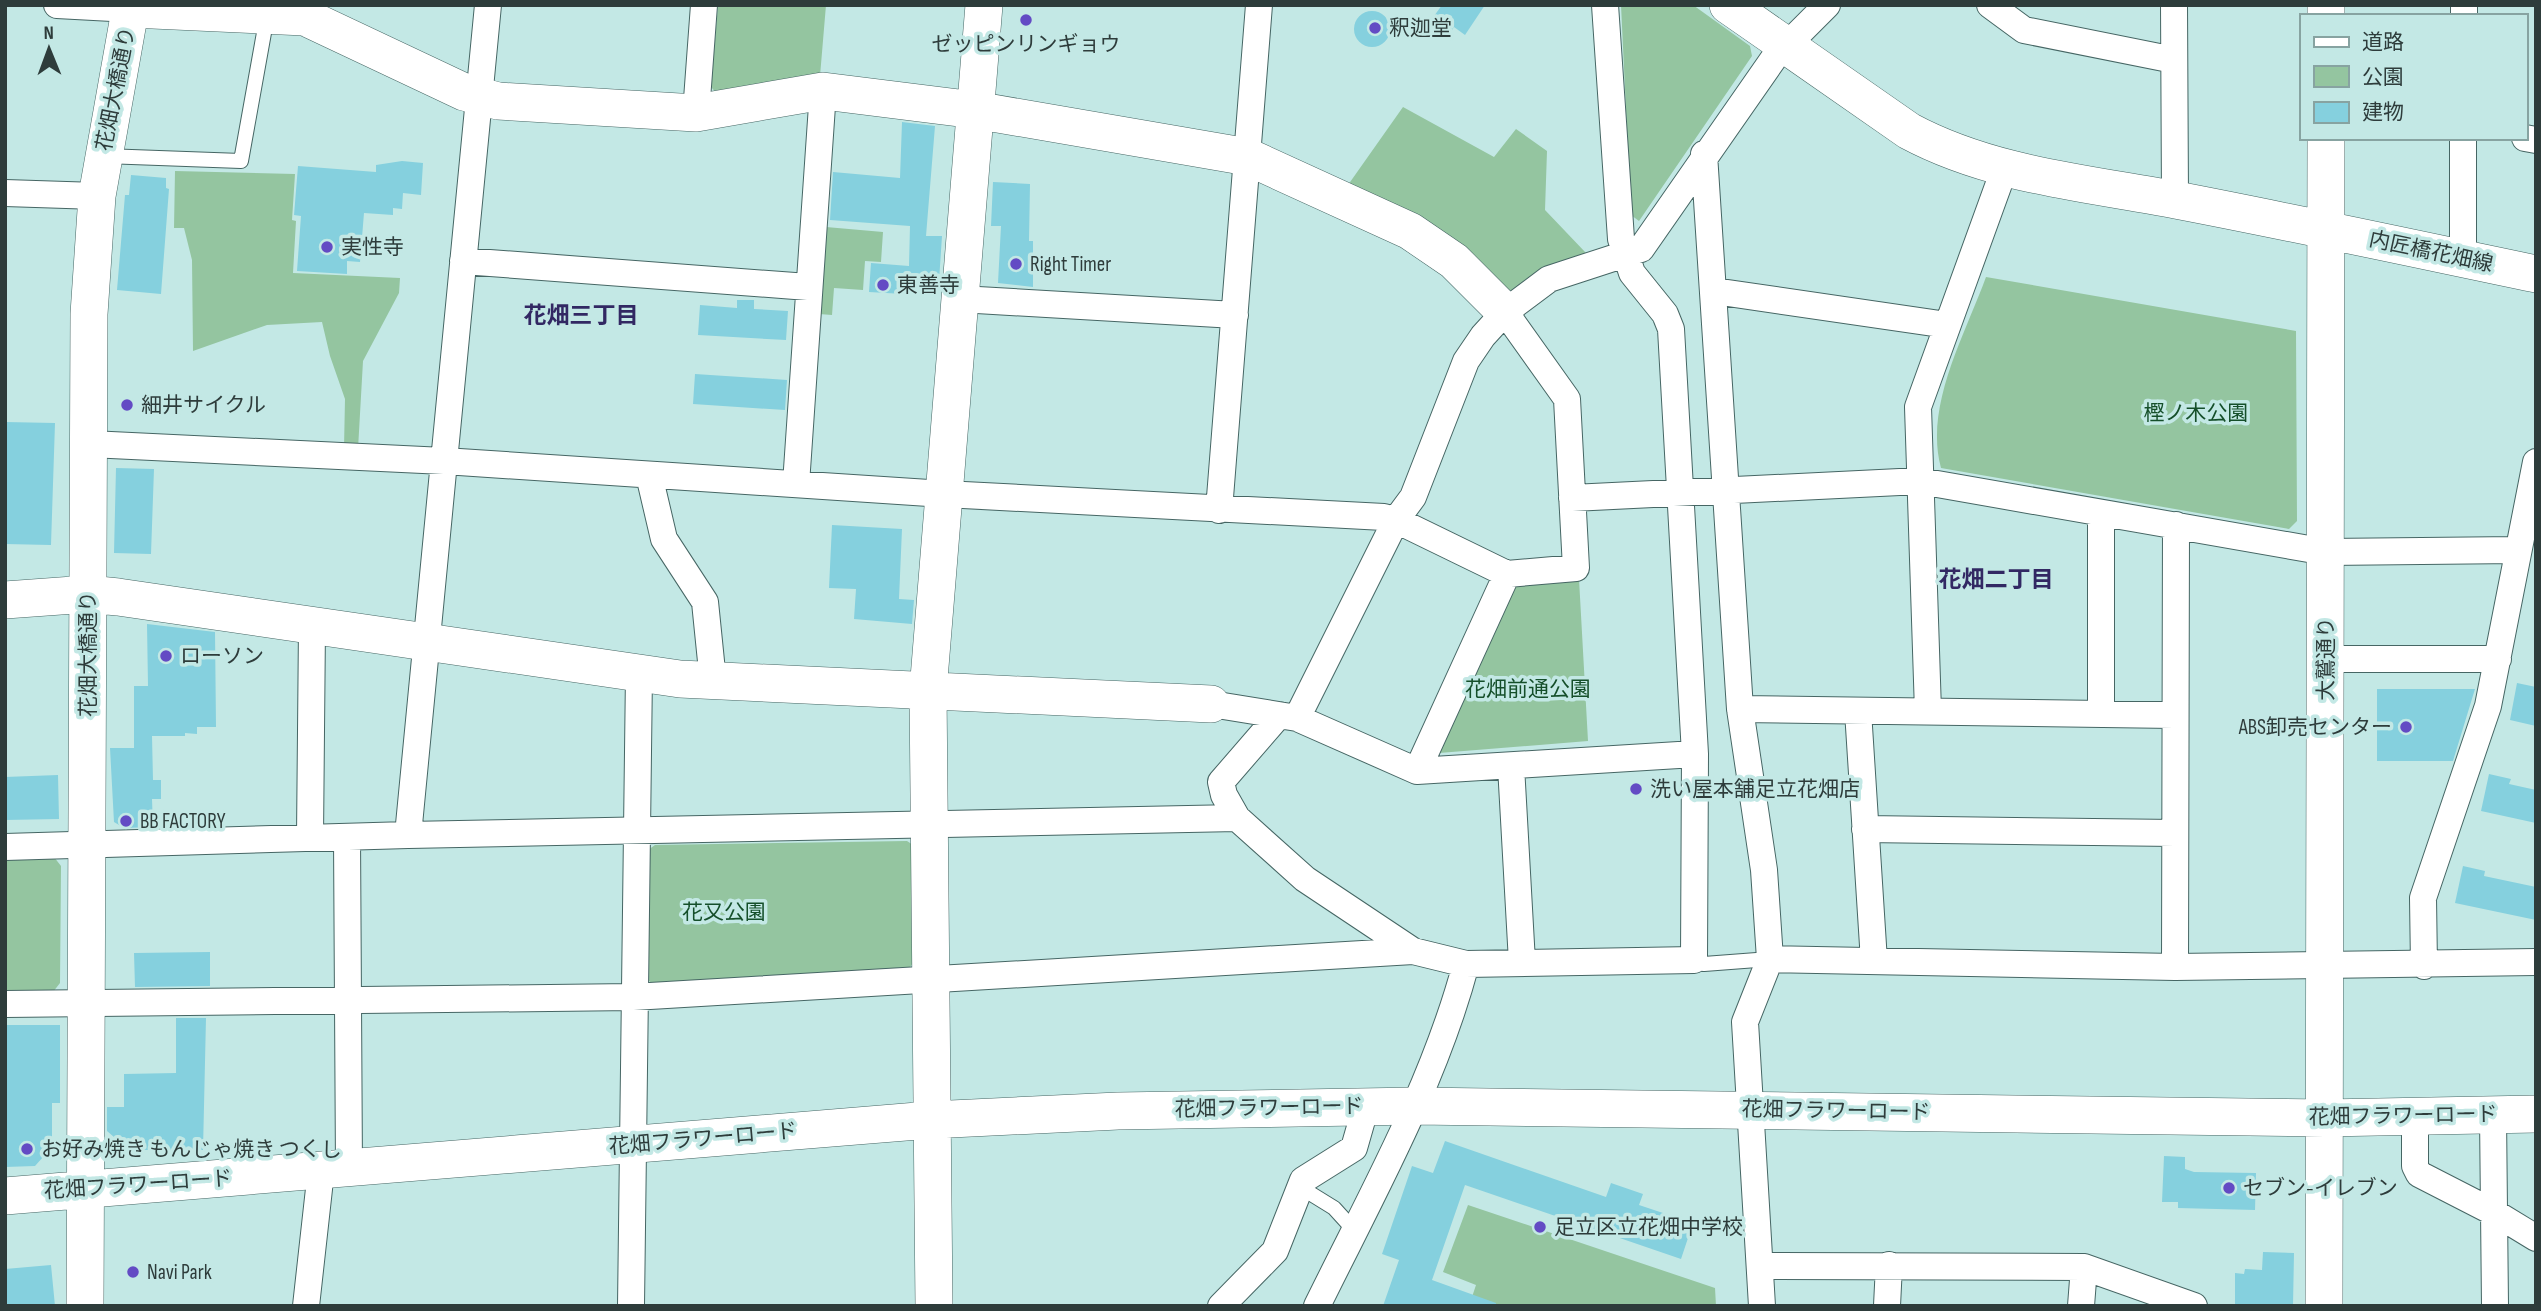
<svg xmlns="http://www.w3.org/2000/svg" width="2541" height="1311" viewBox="0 0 2541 1311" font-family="'Sofia Sans Condensed','Noto Sans JP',sans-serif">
<rect width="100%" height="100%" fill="#c3e8e5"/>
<path fill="#94c5a0" d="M718,5H826L820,76L718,95L711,87Z
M1621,5H1693L1750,46L1752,56L1639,221L1631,215Z
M1403,107L1494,157L1516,129L1547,151L1545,210L1586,253C1558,262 1535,269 1514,290H1506L1348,185Z
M175,171L295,174L292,220L296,221L293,273L400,278L399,293L363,361L358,449L344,448L345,399L330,356L322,322L267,325L193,351L192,260L184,228H174Z
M826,227L883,232L881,262L865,261L863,290L834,288L832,315L819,314Z
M1986,277L2296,331L2297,521L2289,529L1941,468C1924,406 1965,335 1986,277Z
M1579,579L1588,741L1439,753L1511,586Z
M907,841L913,845L914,962L910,967L654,985L648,980V850L655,845Z
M54,857L61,866L60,983L53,992H5V859Z
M1468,1205L1715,1288L1716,1306H1469L1476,1285L1443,1272Z"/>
<path fill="#85d0de" d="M1442,5H1485L1465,35L1454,27L1448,36L1429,23Z
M1354 29a18 18 0 1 1 36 0a18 18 0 1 1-36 0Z
M902,122L935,126L926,236H942L938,296L869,292L871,263L909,266L910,226L830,220L833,172L900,178Z
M402,161L423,163L421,195L403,193L402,209L393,208V215L364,213L360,262L347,261V274L297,271L301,216L294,215L298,166L376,172V165Z
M131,175L166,178V188L169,189L161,294L117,290L125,195H129Z
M993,182L1030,184L1029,241H1033V287L998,283L1001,226H991Z
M737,300H754V309L788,311L786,340L698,335L700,305L737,308Z
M695,374L787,380L785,410L693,404Z
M5,422L55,423L51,545L5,544Z
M116,468L154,469L151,554L114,553Z
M832,525L902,529L899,599L914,600L912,624L854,619L856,589L829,588Z
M147,624L215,632L216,727H197V734L185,733V736H152L153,780H161V799H152L153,827L124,828L114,822L110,748H134V686H148Z
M2517,683L2536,687V726L2510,720Z
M2377,689H2475L2453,761H2377Z
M2489,774L2511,779L2509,784L2536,790V823L2481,811Z
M58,775L59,819L5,820V777Z
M2463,866L2485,871L2484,876L2536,887V920L2455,903Z
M210,952V986L135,987L134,953Z
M176,1018H206L203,1150H129L107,1131V1107H124V1074L176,1073Z
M5,1025H60V1103H52V1147L35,1166L5,1167Z
M1445,1141L1606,1197L1611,1183L1643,1194L1639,1205L1693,1223L1681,1259L1465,1185L1432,1280L1496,1303V1306H1383L1399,1260L1382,1254L1412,1166L1433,1173Z
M2164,1156L2185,1157V1169L2194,1172L2256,1173L2255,1210L2178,1208V1202H2162Z
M2263,1252L2294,1253L2293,1306H2235V1273L2244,1274L2245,1269L2262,1270Z
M51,1265L55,1306H5V1269Z"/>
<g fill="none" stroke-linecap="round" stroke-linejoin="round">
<defs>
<path id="lane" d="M104,156L241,161L267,16
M1694,960L1704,964L1770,959
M1300,1187L1334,1208L1354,1230"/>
<path id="street" d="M57,5L131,9
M1990,5L2024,30L2174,60
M2174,5L2175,200
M2464,16V5
M696,113L704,5
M2463,138V259
M2525,138L2536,140
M1704,154L1740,709L1764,870L1770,959L1745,1022L1762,1306
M5,193L97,196
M463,261L808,287
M1714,291L1947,325
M960,299L1235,315
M90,444L444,461L944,494L1384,517L1396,520L1507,574L1576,568L1567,399L1505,312
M649,475L664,539L705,602L713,681
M796,484L823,91
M1572,498L1920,481L2326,552L2517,550
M1219,510L1259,5
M2101,514V714
M2326,659H2498
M1211,704L1297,718L1417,771L1695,754
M1740,709L2174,715
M1858,711L1874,961
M1928,711L1918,407L2005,167
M1279,715L1221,782L1224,795L1237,818L1305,879L1413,951L1466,964L1694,960L1695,754L1671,329L1665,314L1632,273L1621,239L1605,5
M1297,718L1396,520L1413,497L1466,361L1483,336L1505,312L1549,279L1641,249L1774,58L1827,5
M1511,766L1522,962
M1417,771L1507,574
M1865,829L2175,833
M408,835L488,5
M310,837L312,626
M347,837L349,1169
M5,847L408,835L1237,818
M1770,959L2175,967L2536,962
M2424,966L2423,898L2488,706L2536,462
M2175,967L2176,525
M5,1004L633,997L1413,951
M2493,1115L2495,1306
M2415,1116V1166L2419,1174L2495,1213L2536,1238
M1760,1266L2084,1267L2194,1306
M306,1306L321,1171
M631,1306L639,673
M1221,1306L1275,1251L1303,1180L1354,1148L1366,1106
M1317,1306C1372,1194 1434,1084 1466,964
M1887,1306L1889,1265
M2081,1306L2084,1267"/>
<path id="secondary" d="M1728,5L1909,131C1991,175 2086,183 2176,200C2296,223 2416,249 2536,274
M2326,5V16
M131,9L305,17L464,92L498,101L696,113L823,91L975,110L1248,157L1410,231L1454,261L1505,312
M5,600L88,594L118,597L680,679L1211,704
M5,1196L930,1120L1118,1111L1416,1106L2325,1118L2536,1114
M85,1306L89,314L97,196L131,5
M934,1306L928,691L984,5
M2324,1306L2326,138"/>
</defs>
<use href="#lane" stroke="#466664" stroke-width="16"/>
<use href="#street" stroke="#466664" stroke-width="28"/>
<use href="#secondary" stroke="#466664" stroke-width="38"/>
<use href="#lane" stroke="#fff" stroke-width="14"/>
<use href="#street" stroke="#fff" stroke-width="26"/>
<use href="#secondary" stroke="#fff" stroke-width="37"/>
</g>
<g fill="#634bc4" stroke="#c3e8e5" stroke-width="2.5">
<circle cx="1026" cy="20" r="7"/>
<circle cx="1375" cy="28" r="7"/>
<circle cx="327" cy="247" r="7"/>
<circle cx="1016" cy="264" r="7"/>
<circle cx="883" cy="285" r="7"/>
<circle cx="127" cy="405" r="7"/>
<circle cx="166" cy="656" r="7"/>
<circle cx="2406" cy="727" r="7"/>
<circle cx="1636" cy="789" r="7"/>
<circle cx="126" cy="821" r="7"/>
<circle cx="27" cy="1149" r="7"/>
<circle cx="2229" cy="1188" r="7"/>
<circle cx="1540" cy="1227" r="7"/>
<circle cx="133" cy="1272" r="7"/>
</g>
<g text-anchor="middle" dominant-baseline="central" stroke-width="7" stroke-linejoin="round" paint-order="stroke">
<g font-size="21" fill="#2e3c3b" stroke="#c3e8e5" text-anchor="start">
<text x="1389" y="28">釈迦堂</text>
<text x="1026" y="44" text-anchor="middle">ゼッピンリンギョウ</text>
<text x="341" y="247">実性寺</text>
<text x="1030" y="264">Right Timer</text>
<text x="897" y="285">東善寺</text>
<text x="141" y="405">細井サイクル</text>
<text x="180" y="656">ローソン</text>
<text x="2392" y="727" text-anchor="end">ABS卸売センター</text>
<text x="1650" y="789">洗い屋本舗足立花畑店</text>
<text x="140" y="821">BB FACTORY</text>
<text x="41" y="1149">お好み焼き もんじゃ焼き つくし</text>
<text x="2243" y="1188">セブン-イレブン</text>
<text x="1554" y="1227">足立区立花畑中学校</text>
<text x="147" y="1272">Navi Park</text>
</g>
<g font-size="21" fill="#2e3c3b" stroke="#c3e8e5">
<text transform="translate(116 89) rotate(-79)">花畑大橋通り</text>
<text transform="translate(2431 252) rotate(12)">内匠橋花畑線</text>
<text transform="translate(88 654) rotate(-90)">花畑大橋通り</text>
<text transform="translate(2326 659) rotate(-90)">大鷲通り</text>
<text transform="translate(1269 1108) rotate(-1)">花畑フラワーロード</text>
<text transform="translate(1836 1111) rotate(1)">花畑フラワーロード</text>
<text transform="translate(2403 1116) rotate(-1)">花畑フラワーロード</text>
<text transform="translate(703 1139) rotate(-5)">花畑フラワーロード</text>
<text transform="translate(138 1185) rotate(-4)">花畑フラワーロード</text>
</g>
<g font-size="21" fill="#154f2a" stroke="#c3e8e5">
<text x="2196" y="413">樫ノ木公園</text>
<text x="1528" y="689">花畑前通公園</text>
<text x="724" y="912">花又公園</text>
</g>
<g font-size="23" font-weight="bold" fill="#322863" stroke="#c3e8e5">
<text x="581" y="316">花畑三丁目</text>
<text x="1996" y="580">花畑二丁目</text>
</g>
</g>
<rect width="2541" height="1311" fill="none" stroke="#2e3c3b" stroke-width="14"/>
<rect x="2300" y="14" width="228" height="126" fill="#c3e8e5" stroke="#87a3a1" stroke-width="2"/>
<rect x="2314" y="37" width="35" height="10" fill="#ffffff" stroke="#87a3a1" stroke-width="2"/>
<text x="2362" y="49" font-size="21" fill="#2e3c3b">道路</text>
<rect x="2314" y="66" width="35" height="21" fill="#94c5a0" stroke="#87a3a1" stroke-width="2"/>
<text x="2362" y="84" font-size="21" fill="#2e3c3b">公園</text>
<rect x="2314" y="102" width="35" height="21" fill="#85d0de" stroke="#87a3a1" stroke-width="2"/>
<text x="2362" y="119" font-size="21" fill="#2e3c3b">建物</text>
<g transform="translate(49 49) rotate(359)" stroke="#c3e8e5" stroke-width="5" paint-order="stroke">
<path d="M0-5L12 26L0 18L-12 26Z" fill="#2e3c3b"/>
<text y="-10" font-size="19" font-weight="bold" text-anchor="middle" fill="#2e3c3b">N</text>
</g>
</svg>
